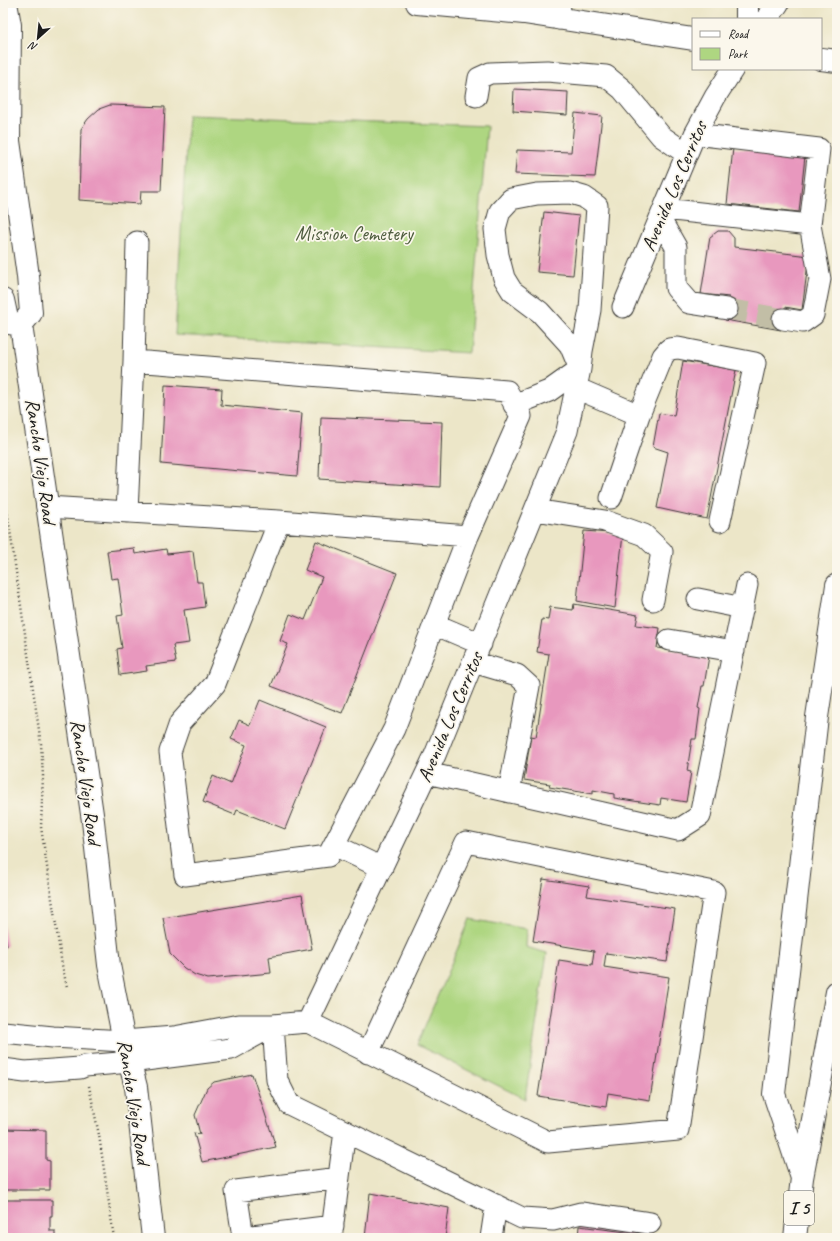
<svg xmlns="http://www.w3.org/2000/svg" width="840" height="1241" viewBox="0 0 840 1241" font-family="Caveat,sans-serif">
<rect width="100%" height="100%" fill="#fbf7ec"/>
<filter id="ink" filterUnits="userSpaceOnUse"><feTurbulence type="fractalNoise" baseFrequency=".025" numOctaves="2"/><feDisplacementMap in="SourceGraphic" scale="8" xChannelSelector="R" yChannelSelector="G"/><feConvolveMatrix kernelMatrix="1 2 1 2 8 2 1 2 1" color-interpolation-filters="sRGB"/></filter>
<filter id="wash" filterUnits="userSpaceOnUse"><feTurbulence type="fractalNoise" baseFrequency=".012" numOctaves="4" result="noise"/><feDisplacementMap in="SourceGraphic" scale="16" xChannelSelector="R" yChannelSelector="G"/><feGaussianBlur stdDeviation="0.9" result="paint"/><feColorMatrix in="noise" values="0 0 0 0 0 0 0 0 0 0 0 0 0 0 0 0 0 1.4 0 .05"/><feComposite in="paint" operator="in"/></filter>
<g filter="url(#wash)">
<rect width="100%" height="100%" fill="#ece6c8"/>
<path fill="#aed681" stroke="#65794e" d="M188,115L487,126L469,353L175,335Z
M470,919L527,929L526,947L547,953L525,1099L417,1045Z"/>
<g id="blocks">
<path fill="#e898be" d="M514,89L568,92L567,115L513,111Z
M110,105L165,107L161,191H141L140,204L79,200L81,129L88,119L99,109Z
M575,113L602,116L595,177L515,174L517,150L571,152Z
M733,148L805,156L799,212L727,204Z
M544,212L579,216L573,275L537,272Z
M718,231H728L734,238V247L809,256L802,310L785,307L781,330L725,320L729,297L701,294L710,237Z
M683,361L736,370L707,519L657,508L668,452L653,447L659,413L674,416Z
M165,385L222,389L221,405L302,413L297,476L161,464Z
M321,417L442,422L440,487L319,479Z
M584,531L623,534L615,608L577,601Z
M316,541L397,573L342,713L271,686L288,644L280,641L290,614L305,620L322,577L305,570Z
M134,548L135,554L166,549L167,554L193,551L197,582H202L205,607L184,610L189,643L173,645L176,662L146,666L147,671L120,675L117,649L122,648L117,616L123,615L118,578L111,579L107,551Z
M574,604L638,615L636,625L660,628L657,648L709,656L704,686H702L698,708L700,709L696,739H692L687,771L691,772L686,802L661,798L660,805L614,798V794L593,790V794L549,787L550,784L524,780L531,736L536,737L549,654L537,652L542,619L548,620L550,607L573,610Z
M260,700L326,727L285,829L237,810L235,815L203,802L213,776L231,784L246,745L231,739L239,720L250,725Z
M543,879L589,886L587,896L675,909L667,962L606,953L604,967L669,977L650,1100L608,1093L606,1107L538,1096L559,960L592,965L594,951L533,941Z
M302,895L312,949L269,957L271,973L208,979L195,975L184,968L170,954L163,918Z
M3,924L7,946L3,947Z
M252,1074L276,1147L202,1162L194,1133L200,1134L195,1115L207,1088L214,1082Z
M3,1129L46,1130V1160L50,1161V1190H3Z
M370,1193L449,1208L445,1238H365Z
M3,1200H52V1216H50V1231H55V1238H3Z
M579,1226L657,1236V1238H578Z"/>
</g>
</g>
<g filter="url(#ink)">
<use href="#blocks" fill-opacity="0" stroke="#3b3a36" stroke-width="1"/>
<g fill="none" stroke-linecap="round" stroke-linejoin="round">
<path stroke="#c2bea6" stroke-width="21" stroke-dasharray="21 10" stroke-linecap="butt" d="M727,309L783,319"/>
<defs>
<path id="minor" d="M559,19L560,3
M476,96L479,78L490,73L547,71L606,76L622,89L661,136L687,154
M664,209L810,225L819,149L695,134
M660,219L676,247V288L689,303L727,309
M623,307L695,134L715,97L733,69
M783,319L803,322L813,315L820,279L810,225
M576,388L639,415L663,356L669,349L678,348L755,363L720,521
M514,405L549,391L580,369
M611,498L639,415
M47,507L279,521L468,536L521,416L507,391L134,361
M535,510L605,521L644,535L662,552L653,600
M127,512L134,361L137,242
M279,521L215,684L180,723L170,752L185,875L328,856L394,729L468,536
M698,599L743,608
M434,624L481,644
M669,640L734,651
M473,662L517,675L529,686L509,792
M427,773L678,830L700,816L747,585
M334,845L382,868
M308,1022L548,1142L678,1130L714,892L466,842L368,1053
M273,1025L277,1080L289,1104L522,1218L553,1220L581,1213L650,1223
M3,1032L53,1037L124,1041L174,1037L239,1025H273L308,1022L435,755L567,431L580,369L582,351L590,310L597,206L584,197L570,193L537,194L511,199L500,211L495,229L498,255L504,278L512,291L540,312L570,345L580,369
M3,1069L25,1072L80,1068L85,1066L130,1062L231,1049L271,1027
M333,1226L243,1237L236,1191L339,1178
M331,1238L345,1131
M491,1238L496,1205"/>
<path id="major" d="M6,3L10,25L9,141L28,276L31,313L21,325L93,821L109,965L124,1041L136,1087L153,1238
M417,3L524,13L693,39
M821,59L837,61
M3,300L8,323L21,325"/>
<path id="highway" d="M747,19V3
M767,19L778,3
M802,1178L774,1094L817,717L837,585
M795,1238L802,1178L837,992"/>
</defs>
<use href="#minor" stroke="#3b3a36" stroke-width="23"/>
<use href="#major" stroke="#3b3a36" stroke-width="24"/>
<use href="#highway" stroke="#3b3a36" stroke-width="24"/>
<path stroke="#3b3a36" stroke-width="2.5" stroke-dasharray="1 3" stroke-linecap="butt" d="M3,482L41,744L43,776L41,827L62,965L67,987
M89,1086L99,1135L114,1238"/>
<use href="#minor" stroke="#fff" stroke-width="21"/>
<use href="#major" stroke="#fff" stroke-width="22"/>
<use href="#highway" stroke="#fff" stroke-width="22"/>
</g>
</g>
<g text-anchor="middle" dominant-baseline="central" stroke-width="3.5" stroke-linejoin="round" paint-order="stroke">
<rect fill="#fbf7ec" stroke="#5f5e5a" stroke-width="1" x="784" y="1191" width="30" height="34" rx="3"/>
<g font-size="19" font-weight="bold" fill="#1c1c1c">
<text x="799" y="1208">I 5</text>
</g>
<g font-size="20" fill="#1c1c1c" stroke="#fbf7ec">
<text transform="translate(674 186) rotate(-67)">Avenida Los Cerritos</text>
<text transform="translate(41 461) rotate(82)">Rancho Viejo Road</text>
<text transform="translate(450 717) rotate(-67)">Avenida Los Cerritos</text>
<text transform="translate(86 782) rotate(82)">Rancho Viejo Road</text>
<text transform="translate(134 1102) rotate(81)">Rancho Viejo Road</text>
</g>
<g font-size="20" fill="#4f5d3f" stroke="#fbf7ec">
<text x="354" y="233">Mission Cemetery</text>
</g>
</g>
<rect width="840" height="1241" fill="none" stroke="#fbf7ec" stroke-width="16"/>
<rect x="692" y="18" width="130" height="52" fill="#fbf7ec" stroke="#a29f99"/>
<rect x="700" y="31" width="20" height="6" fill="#ffffff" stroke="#a29f99"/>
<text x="728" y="38" font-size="12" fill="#1c1c1c">Road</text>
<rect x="700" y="48" width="20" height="12" fill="#aed681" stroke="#a29f99"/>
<text x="728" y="58" font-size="12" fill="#1c1c1c">Park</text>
<g transform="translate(38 38) rotate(207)" stroke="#fbf7ec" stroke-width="3" paint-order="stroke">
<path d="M0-3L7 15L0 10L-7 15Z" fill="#1c1c1c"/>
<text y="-6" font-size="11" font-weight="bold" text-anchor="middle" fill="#1c1c1c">N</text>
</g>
</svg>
